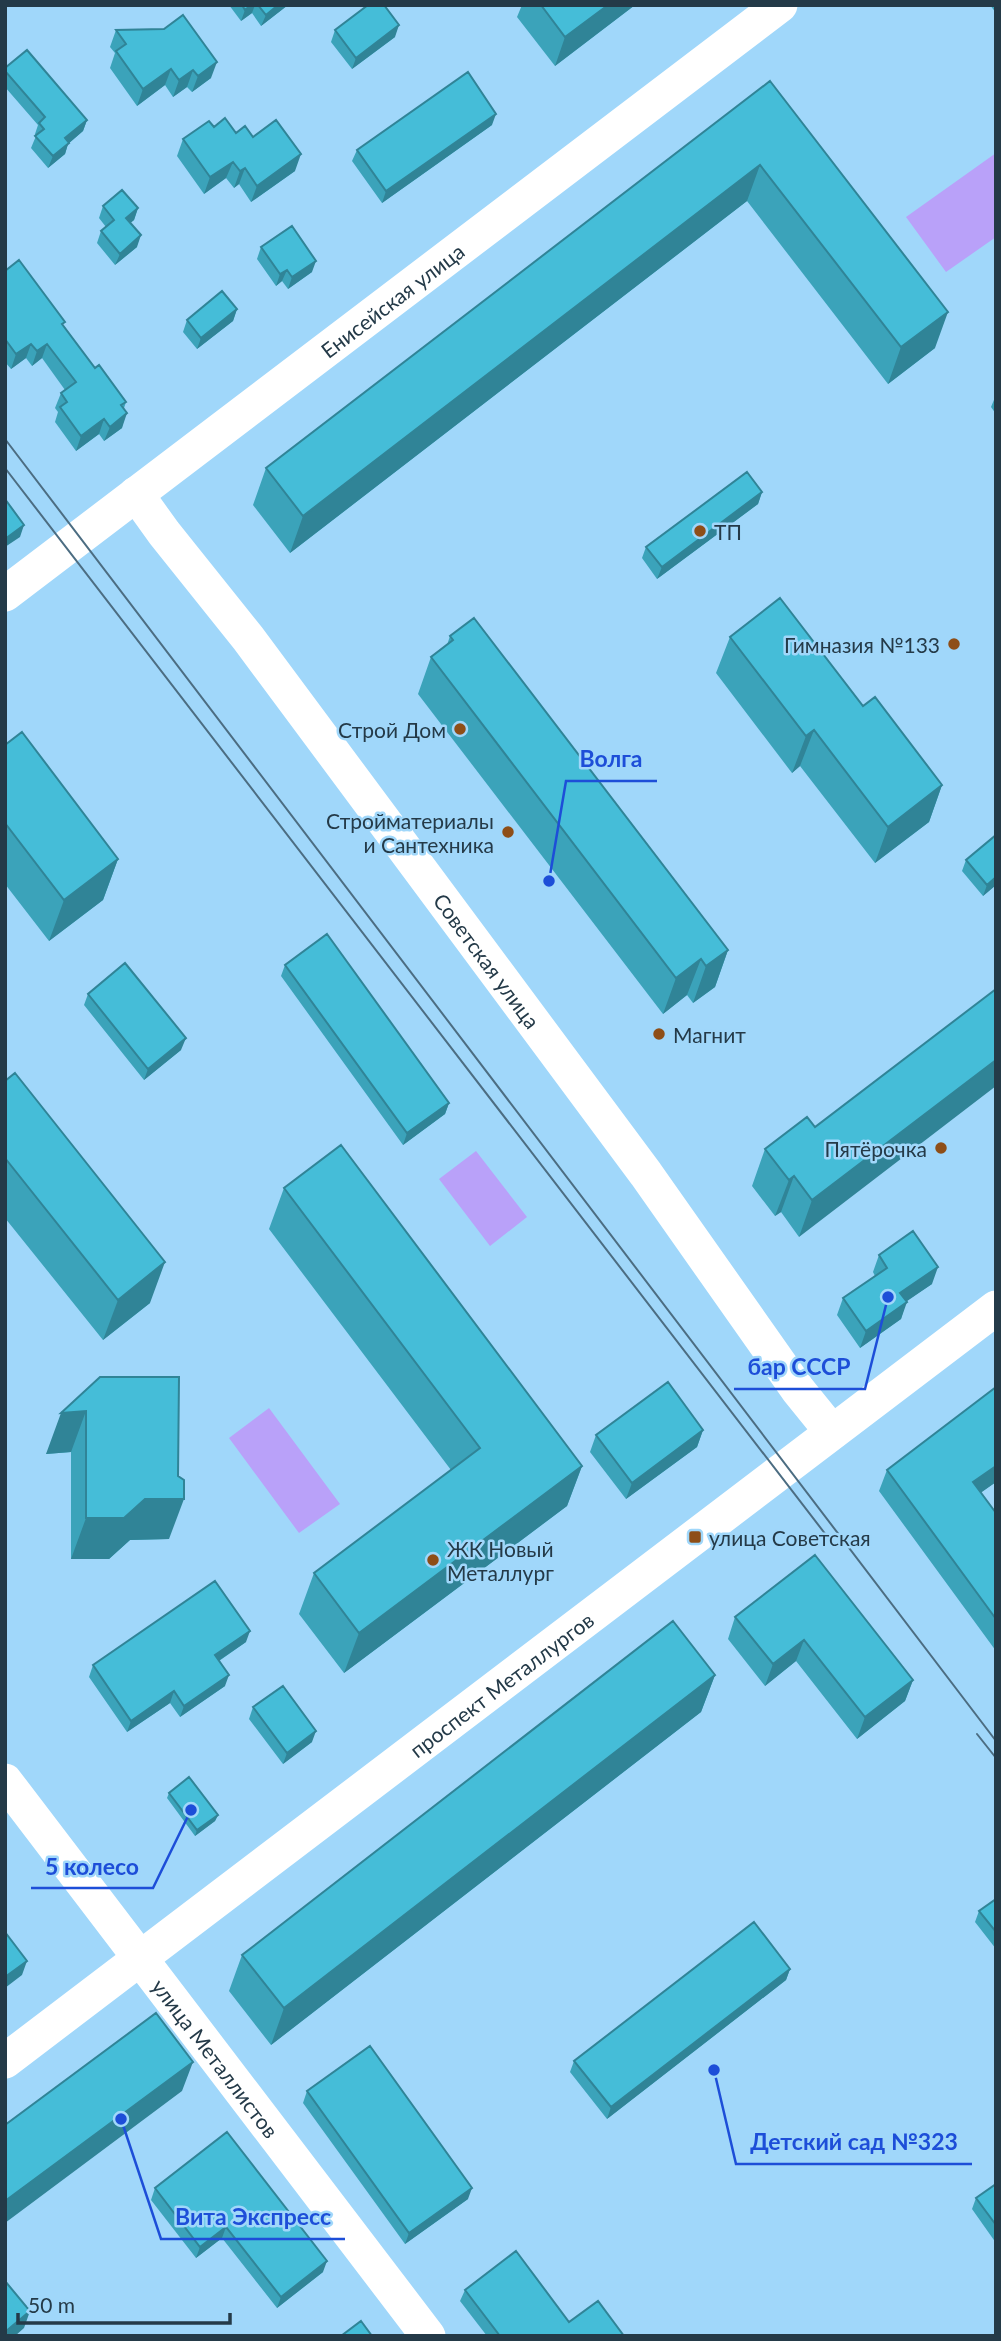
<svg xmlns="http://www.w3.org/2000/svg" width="1001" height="2341" viewBox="0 0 1001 2341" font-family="Lato,sans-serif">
<rect width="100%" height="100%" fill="#a0d7fa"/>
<path fill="#b9a1f9" d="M996,153V237L946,272L906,217Z
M476,1151L527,1217L490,1246L439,1179Z
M269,1408L340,1504L299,1533L229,1438Z"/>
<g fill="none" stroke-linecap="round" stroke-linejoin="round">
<g stroke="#fff" stroke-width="35">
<path id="s1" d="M136,494L164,533L248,638L646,1174L798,1390L832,1432"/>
<path id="s2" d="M5,594L780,5"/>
<path id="s3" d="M5,1781L428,2336"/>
<path id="s4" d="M5,2061L996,1308"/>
</g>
<path stroke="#4c6d82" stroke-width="2" d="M5,439L996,1741
M5,468L833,1544
M977,1734L996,1758"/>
</g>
<path fill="#3ba3ba" d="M229,5H288L261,26L252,13L241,21Z
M522,5H635L555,66L517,17Z
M990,5H996V13Z
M116,30L211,78L192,92L187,87L173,97L165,85L137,106L110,68L115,53L110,47Z
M335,30L395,37L352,69L331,42Z
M5,68L87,120L83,131L68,144L65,154L48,168L31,148L36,136L35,134L38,125L5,87Z
M770,81L935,348L888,384L747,201L290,553L253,505L266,468Z
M492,125L382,203L352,161L357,150Z
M214,127L253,137L295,171L251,202L239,184L234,188L226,178L204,194L177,156L183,139Z
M103,206L138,208L134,220L130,223L137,247L115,265L97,243L101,231L106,227L99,218Z
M261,247L312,272L288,289L282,281L276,286L257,259Z
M5,271L64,326L95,368L126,402L124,408L122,428L104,441L99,434L76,451L55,422L58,412L55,408L61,393L65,390L42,358L32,366L26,358L11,369L5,362Z
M237,309L233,321L197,349L183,332L187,320Z
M996,395V414L991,407Z
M762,492L758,504L657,579L642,558L646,547Z
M450,636L728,950L715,987L693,1003L687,995L663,1014L418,694L431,657L447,645Z
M730,637L942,785L929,822L875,863L800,766L792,773L716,673Z
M5,745L118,859L103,900L49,941L5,884Z
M966,860L996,885L983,896L962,871Z
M285,965L449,1103L445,1114L403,1145L281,976Z
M996,989L799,1237L781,1212L775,1216L752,1186L765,1149L815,1127Z
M88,994L181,1050L144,1080L84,1005Z
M5,1081L150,1303L103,1340L5,1218Z
M284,1188L582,1466L567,1506L344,1673L299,1614L314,1573L451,1470L269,1229Z
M879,1255L932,1284L906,1301L901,1319L860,1348L837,1315L843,1298L875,1276L873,1272Z
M100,1377L169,1539L130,1540L109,1559H71V1452L46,1454Z
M996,1387V1482L981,1492L996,1513V1651L879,1491L887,1470Z
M703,1430L697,1447L626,1499L590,1452L596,1435Z
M815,1555L913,1680L905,1701L857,1739L796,1661L765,1686L728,1639L735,1617Z
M246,1642L219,1661L225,1686L180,1717L170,1703L127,1732L89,1677L93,1665Z
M715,1675L701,1712L271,2045L229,1991L242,1955Z
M253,1707L312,1742L283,1764L249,1719Z
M169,1793L218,1815L215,1821L195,1836L167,1798Z
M996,1899V1949L975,1922L979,1911Z
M790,1969L786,1980L607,2119L570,2072L574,2061Z
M307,2091L468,2199L405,2244L303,2103Z
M996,2184V2243L972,2209L976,2198Z
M155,2188L323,2272L277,2308L222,2238L196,2258L151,2200Z
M465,2290L569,2322L624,2336H487L460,2301Z"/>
<path fill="#308497" d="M251,5H255L252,13L241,21L245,10Z
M278,5H288L261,26L266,15Z
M608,5H635L555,66L565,37Z
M399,25L395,37L352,69L356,58Z
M217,62L211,78L192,92L198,76Z
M171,69L165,85L137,106L143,89Z
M193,70L187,87L173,97L179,80Z
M496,114L492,125L382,203L386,191Z
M87,120L83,131L68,144L65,154L48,168L53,156L65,138Z
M301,154L295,171L251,202L257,186Z
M233,162L226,178L204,194L210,177Z
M760,165L747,201L290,553L303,516Z
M245,168L239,184L234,188L240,171Z
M138,208L134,220L122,230L126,218Z
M141,235L137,247L115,265L120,254Z
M316,261L312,272L288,289L292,277Z
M287,270L282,281L276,286L280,274Z
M237,309L233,321L197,349L201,338Z
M948,312L935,348L888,384L901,347Z
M31,344L26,358L11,369L16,354Z
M47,344L42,358L32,366L37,351Z
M127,413L122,428L104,441L110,427Z
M104,419L99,434L76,451L81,436Z
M762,492L758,504L657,579L662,567Z
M24,525L20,537L5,547V539Z
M814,730L800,766L792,773L806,736Z
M942,785L929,822L875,863L888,827Z
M118,859L103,900L49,941L64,900Z
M996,877V885L983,896L987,885Z
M728,950L715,987L693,1003L706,966Z
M701,959L687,995L663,1014L676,978Z
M186,1038L181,1050L144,1080L148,1069Z
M996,1060V1086L799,1237L812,1200Z
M449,1103L445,1114L403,1145L407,1133Z
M794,1176L781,1212L775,1216L789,1180Z
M165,1262L150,1303L103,1340L118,1300Z
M938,1267L932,1284L894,1310L900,1293Z
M907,1302L901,1319L860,1348L866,1331Z
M86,1411L71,1452L46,1454L61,1413Z
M703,1430L697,1447L626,1499L632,1483Z
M582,1466L567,1506L344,1673L359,1633Z
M996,1466V1482L965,1504L973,1482Z
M145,1499H184L169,1539L130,1540L109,1559H71L86,1518Z
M250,1631L246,1642L211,1666L215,1655Z
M804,1640L796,1661L765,1686L773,1664Z
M229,1675L225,1686L180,1717L184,1706Z
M715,1675L701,1712L271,2045L284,2008Z
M913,1680L905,1701L857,1739L865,1717Z
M174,1691L170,1703L127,1732L131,1721Z
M316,1731L312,1742L283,1764L287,1753Z
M218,1815L215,1821L195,1836L197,1830Z
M27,1961L22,1975L5,1988V1977Z
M790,1969L786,1980L607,2119L611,2107Z
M193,2062L182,2091L5,2223V2201Z
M472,2188L468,2199L405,2244L409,2233Z
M226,2227L222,2238L196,2258L200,2247Z
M327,2261L323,2272L277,2308L281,2297Z
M30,2311L24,2328L15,2336H5V2332Z"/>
<path fill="#45bdd8" stroke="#308497" stroke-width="2" d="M242,5H251L245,10Z
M258,5H278L266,15Z
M368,5H384L399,25L356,58L335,30Z
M541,5H608L565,37Z
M183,15L217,62L198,76L193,70L179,80L171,69L143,89L116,51L126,44L116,30L164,29Z
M27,50L87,120L65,138L69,143L53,156L35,136L44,129L39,123L45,117L5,71V68Z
M468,72L496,114L386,191L357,150Z
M770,81L948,312L901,347L760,165L303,516L266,468Z
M225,118L236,133L245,126L253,137L276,120L301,154L257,186L245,168L240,171L233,162L210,177L183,139L209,121L214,127Z
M122,190L138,208L126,218L141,235L120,254L101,231L114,220L103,206Z
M292,226L316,261L292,277L287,270L280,274L261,247Z
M19,260L65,322L62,324L95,368L99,365L126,402L121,405L127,413L110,427L104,419L81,436L60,407L67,402L61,393L76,382L47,344L37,351L31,344L16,354L5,339V271Z
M222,291L237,309L201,338L187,320Z
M747,472L762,492L662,567L646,547Z
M5,499L24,525L5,539Z
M780,598L863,706L875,697L942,785L888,827L814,730L806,736L730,637Z
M474,618L728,950L706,966L701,959L676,978L431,657L453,640L450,636Z
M22,732L118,859L64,900L5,823V745Z
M996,835V877L987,885L966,860Z
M327,934L449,1103L407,1133L285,965Z
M125,963L186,1038L148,1069L88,994Z
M996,989V1060L812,1200L794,1176L789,1180L765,1149L807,1117L815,1127Z
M15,1073L165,1262L118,1300L5,1158V1081Z
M341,1145L582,1466L359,1633L314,1573L480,1448L284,1188Z
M913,1231L938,1267L900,1293L907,1302L866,1331L843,1298L887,1268L879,1255Z
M100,1377H179L178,1476L184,1480V1499H145L124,1518H86V1411L61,1413Z
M668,1382L703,1430L632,1483L596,1435Z
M996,1387V1466L973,1482L996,1513V1619L887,1470Z
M815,1555L913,1680L865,1717L804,1640L773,1664L735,1617Z
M215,1581L250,1631L215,1655L229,1675L184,1706L174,1691L131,1721L93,1665Z
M673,1621L715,1675L284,2008L242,1955Z
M283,1686L316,1731L287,1753L253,1707Z
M189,1777L218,1815L197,1830L169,1793Z
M996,1899V1932L979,1911Z
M754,1922L790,1969L611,2107L574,2061Z
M5,1932L27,1961L5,1977Z
M156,2013L193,2062L5,2201V2125Z
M370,2046L472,2188L409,2233L307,2091Z
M227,2132L327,2261L281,2297L226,2227L200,2247L155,2188Z
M996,2184V2225L976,2198Z
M516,2251L569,2322L598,2301L624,2336H500L465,2290Z
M5,2281L30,2311L5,2332Z
M361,2321L372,2336H341Z"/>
<g fill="#8e4e17" stroke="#a0d7fa" stroke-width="2.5">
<circle cx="700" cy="531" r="7"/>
<circle cx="954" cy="644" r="7"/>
<circle cx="460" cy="729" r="7"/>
<circle cx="508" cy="832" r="7"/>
<circle cx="659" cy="1034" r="7"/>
<circle cx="941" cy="1148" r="7"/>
<rect x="688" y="1530" width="14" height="14" rx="3.5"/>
<circle cx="433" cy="1560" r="7"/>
</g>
<g text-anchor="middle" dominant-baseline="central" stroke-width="5" stroke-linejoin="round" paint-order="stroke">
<g font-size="21" fill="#243a48" stroke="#a0d7fa">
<text stroke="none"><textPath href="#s2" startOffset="486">Енисейская улица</textPath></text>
<text stroke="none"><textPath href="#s1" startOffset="584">Советская улица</textPath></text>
<text stroke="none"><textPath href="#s4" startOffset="623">проспект Металлургов</textPath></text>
<text stroke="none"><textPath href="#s3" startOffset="348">улица Металлистов</textPath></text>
</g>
<g font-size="21" fill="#243a48" stroke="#a0d7fa" text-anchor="start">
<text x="714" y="531">ТП</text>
<text x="940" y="644" text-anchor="end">Гимназия №133</text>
<text x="446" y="729" text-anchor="end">Строй Дом</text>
<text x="494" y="820" text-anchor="end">Стройматериалы<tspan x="494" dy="24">и Сантехника</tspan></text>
<text x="673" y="1034">Магнит</text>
<text x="927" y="1148" text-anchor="end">Пятёрочка</text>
<text x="709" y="1537">улица Советская</text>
<text x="447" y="1548">ЖК Новый<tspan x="447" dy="24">Металлург</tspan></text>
</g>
</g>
<path fill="none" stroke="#1d4ed8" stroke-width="2.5" d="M549 881L566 781H657M888 1297L865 1389H734M191 1810L153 1888H31M714 2070L736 2164H972M121 2119L161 2239H345"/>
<g fill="#1d4ed8" stroke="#a0d7fa" stroke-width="2.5">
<circle cx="549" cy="881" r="7"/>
<circle cx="888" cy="1297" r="7"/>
<circle cx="191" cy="1810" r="7"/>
<circle cx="714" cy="2070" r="7"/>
<circle cx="121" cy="2119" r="7"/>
</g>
<g font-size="23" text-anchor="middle" font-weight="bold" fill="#1d4ed8" stroke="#a0d7fa" stroke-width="5" stroke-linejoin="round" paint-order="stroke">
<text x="611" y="767">Волга</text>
<text x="799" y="1375">бар СССР</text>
<text x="92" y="1875">5 колесо</text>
<text x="854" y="2150">Детский сад №323</text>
<text x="253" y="2225">Вита Экспресс</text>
</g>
<rect width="1001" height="2341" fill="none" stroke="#243a48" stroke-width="14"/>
<path d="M18 2313v10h212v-10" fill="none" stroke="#243a48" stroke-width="3.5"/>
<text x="28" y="2313" font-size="21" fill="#243a48" stroke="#a0d7fa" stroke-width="5" paint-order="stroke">50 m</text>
</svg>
